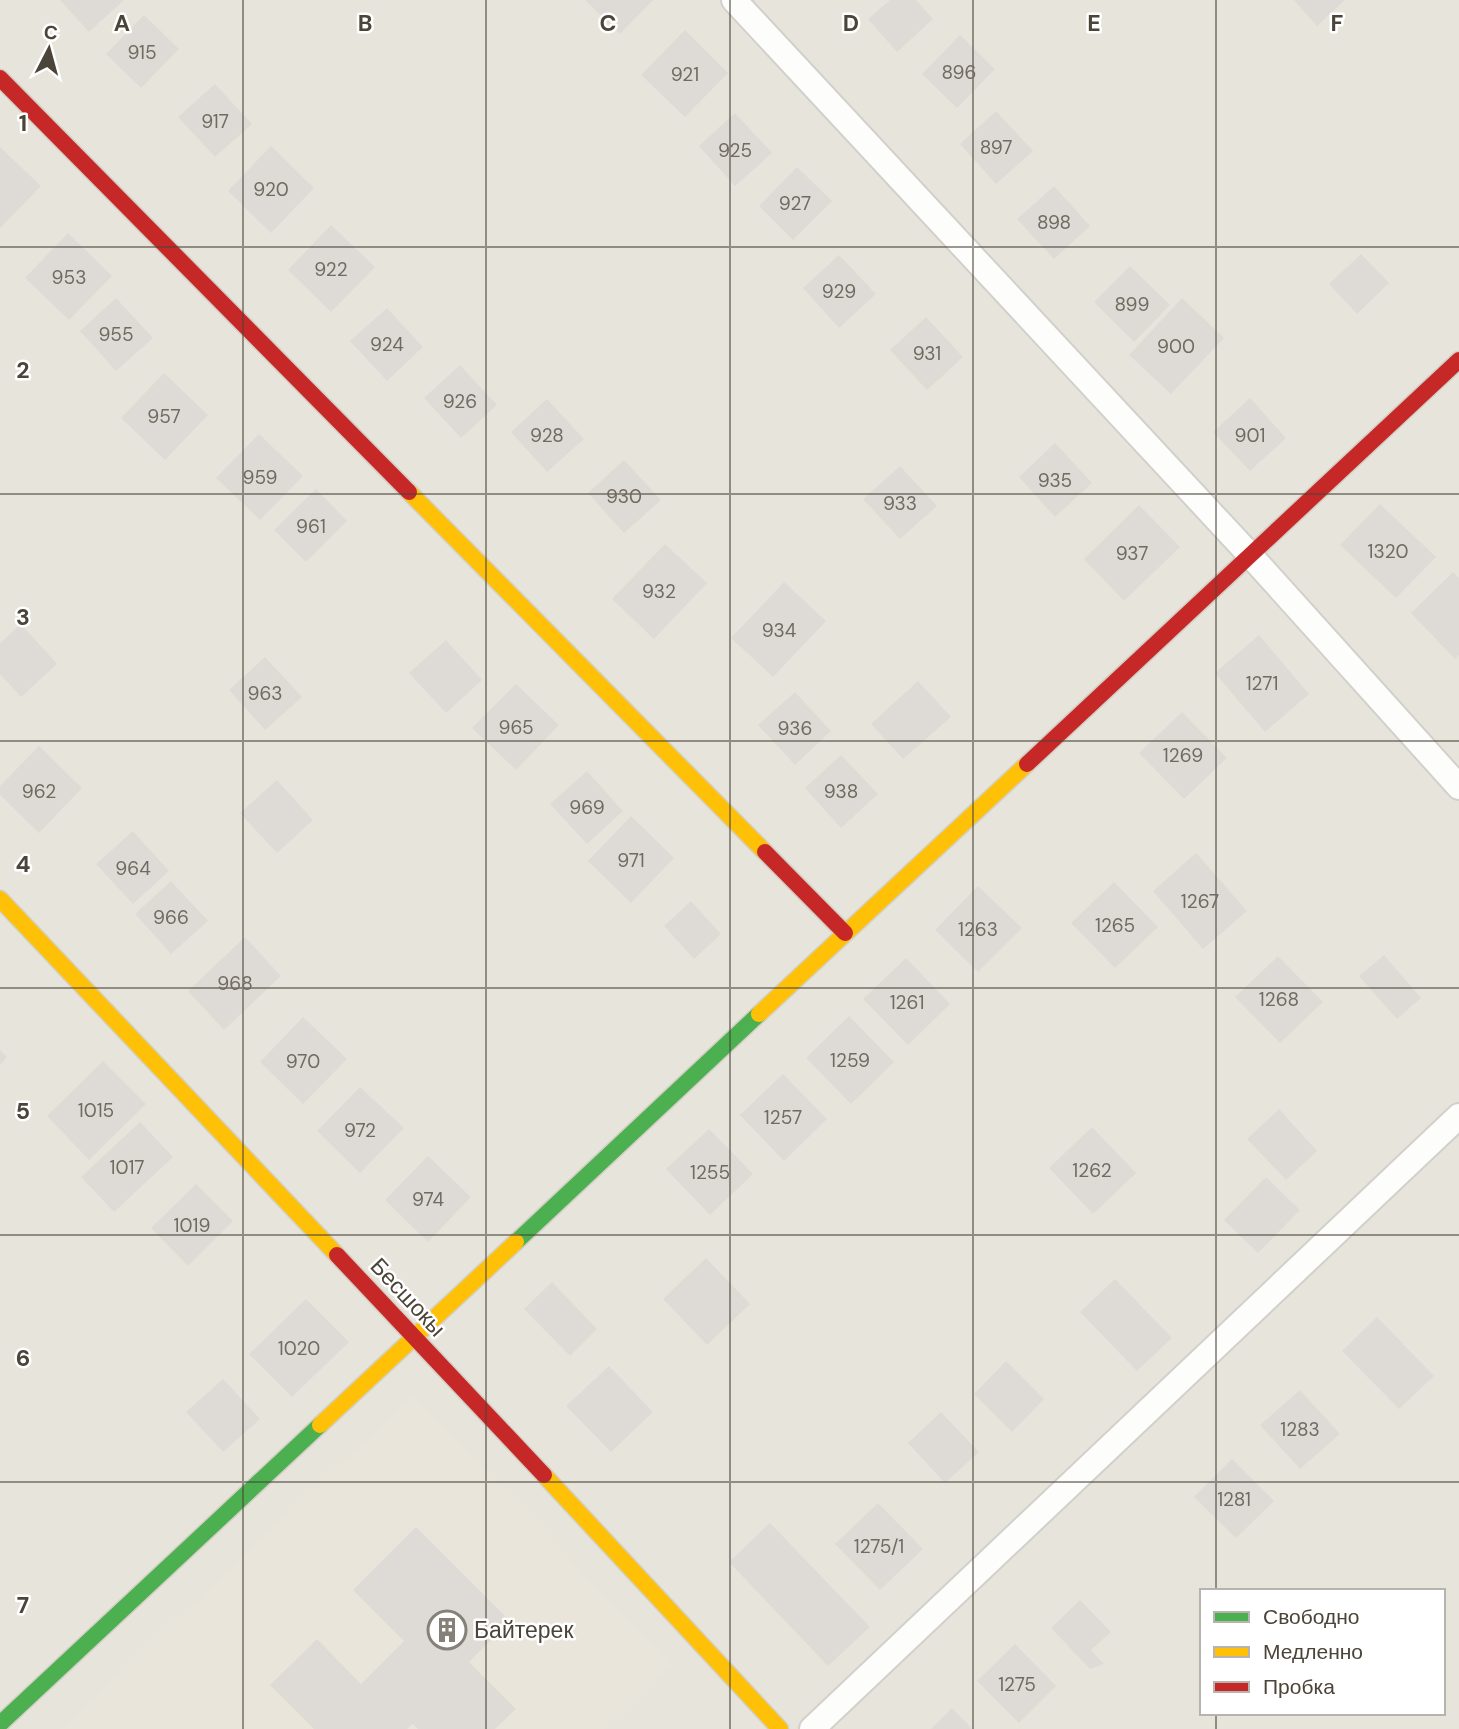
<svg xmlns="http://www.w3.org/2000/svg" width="1459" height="1729" viewBox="0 0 1459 1729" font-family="'DM Sans',sans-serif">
<rect width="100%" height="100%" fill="#f4f2ee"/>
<path fill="#e7e4dc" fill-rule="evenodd" d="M0,0H1459V1729H0ZM1202,1591H1443V1713H1202Z"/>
<path fill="#eae5da" d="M413,1396L670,1664L602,1729H62Z"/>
<path fill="#dedbd6" d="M60,0H124L89,32Z
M585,0H653L620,34Z
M890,0H916L933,19L897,52L868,19Z
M1294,0H1345L1317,26Z
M144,15L179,49L141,88L106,54Z
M685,30L728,73L685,117L641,75Z
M960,35L995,69L957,108L922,74Z
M215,84L252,124L215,157L178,117Z
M996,111L1033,151L996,184L960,144Z
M735,113L772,153L735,186L699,146Z
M271,146L314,188L271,233L228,191Z
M0,147L41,186L0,228Z
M797,167L832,201L793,240L759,206Z
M1054,186L1090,226L1054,259L1017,219Z
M331,225L375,267L331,312L288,270Z
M68,233L112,276L69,320L25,278Z
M1361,254L1389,283L1357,314L1329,284Z
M839,255L876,294L839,328L803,288Z
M1130,266L1170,305L1134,342L1094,302Z
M116,298L153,338L116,371L80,331Z
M1182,298L1224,338L1171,394L1129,355Z
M387,308L423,347L387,381L350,341Z
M926,317L963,357L927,390L890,350Z
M460,365L497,405L461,438L424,398Z
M164,373L208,415L165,460L121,418Z
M1250,398L1286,438L1250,471L1213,432Z
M547,399L584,439L547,472L511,432Z
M259,434L303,476L260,520L216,478Z
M1055,443L1092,483L1055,517L1019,477Z
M624,460L661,500L624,533L588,493Z
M900,466L937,506L900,539L863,499Z
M316,489L347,521L306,562L274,530Z
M1380,504L1436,557L1396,598L1340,545Z
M1139,505L1180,547L1124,601L1084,559Z
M665,544L707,583L654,639L612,599Z
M1453,572L1459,578V655L1455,659L1411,613Z
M784,582L826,621L773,677L731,638Z
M21,624L57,664L21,697L0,674V643Z
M1259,635L1309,694L1265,732L1215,673Z
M446,640L482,680L446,713L409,673Z
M265,657L302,697L265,730L229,690Z
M918,681L951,717L903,759L871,724Z
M516,684L559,725L516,770L472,728Z
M795,692L831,731L795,765L758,725Z
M1182,712L1227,758L1184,799L1139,753Z
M39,746L82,788L39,833L0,795V786Z
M841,755L878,794L841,828L805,788Z
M587,771L623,811L587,844L550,804Z
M277,780L313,820L277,853L240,813Z
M631,816L674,858L631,903L588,861Z
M133,831L169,871L133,904L96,864Z
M1196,853L1247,911L1203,949L1153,891Z
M171,881L208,921L171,954L135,914Z
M1114,882L1158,927L1115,968L1071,923Z
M978,886L1022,928L978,972L935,930Z
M691,901L721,934L694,959L664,926Z
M245,937L281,976L224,1030L188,991Z
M1384,955L1421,998L1397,1019L1359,976Z
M1278,956L1323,1002L1280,1043L1235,997Z
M906,958L950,1004L908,1045L863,999Z
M849,1016L894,1062L851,1104L806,1058Z
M303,1017L347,1059L303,1104L260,1062Z
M0,1050L7,1057L0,1065Z
M103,1061L146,1104L89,1160L47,1116Z
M783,1074L827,1119L784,1161L740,1115Z
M360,1087L404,1128L360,1173L317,1131Z
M1279,1109L1317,1151L1286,1180L1247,1139Z
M140,1122L173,1157L114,1212L81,1177Z
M1092,1127L1136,1173L1093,1214L1049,1168Z
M709,1129L753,1174L710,1215L666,1169Z
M428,1156L471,1197L428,1242L385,1200Z
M1266,1177L1300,1210L1258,1253L1224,1220Z
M196,1184L233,1221L188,1266L151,1228Z
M706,1258L750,1304L707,1345L663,1299Z
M1115,1279L1172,1338L1137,1371L1080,1312Z
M552,1282L597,1329L570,1356L524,1309Z
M306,1299L349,1342L292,1397L249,1354Z
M1377,1317L1434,1376L1399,1409L1342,1351Z
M1006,1361L1044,1399L1012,1432L974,1394Z
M609,1366L653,1412L611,1452L566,1406Z
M223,1379L260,1419L223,1452L186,1412Z
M1300,1390L1340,1434L1300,1469L1260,1425Z
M941,1412L979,1452L945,1483L908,1443Z
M1232,1459L1274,1501L1236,1538L1194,1497Z
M878,1503L923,1549L880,1590L835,1544Z
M770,1523L870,1627L828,1666L729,1562Z
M416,1527L510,1621L469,1662L516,1709L495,1729H418L413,1724L407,1729H314L270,1685L317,1639L361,1684L404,1641L353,1590Z
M1080,1600L1111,1632L1091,1650L1104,1664L1090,1669L1051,1628Z
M1015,1644L1056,1686L1019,1723L977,1681Z
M952,1708L972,1729H931Z"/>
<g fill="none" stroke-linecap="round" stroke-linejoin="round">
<defs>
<path id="street" d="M734,0L1250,555L1459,787
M812,1729L1459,1116"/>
<path id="fast" d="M516,1242L759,1014
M0,1724L320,1425"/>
<path id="slow" d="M409,492L765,852
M0,899L337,1255
M759,1014L1027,764
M320,1425L516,1242
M544,1475L780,1729"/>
<path id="jam" d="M0,78L409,492
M1027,764L1459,360
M765,852L845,933
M337,1255L544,1475"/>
</defs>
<use href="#street" stroke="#d2d0cb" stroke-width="28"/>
<use href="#fast" stroke="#d3cfc5" stroke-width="19"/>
<use href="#slow" stroke="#d3cfc5" stroke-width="19"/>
<use href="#jam" stroke="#d3cfc5" stroke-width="19"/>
<use href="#street" stroke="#fdfdfc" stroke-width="24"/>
<use href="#fast" stroke="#4caf50" stroke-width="16"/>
<use href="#slow" stroke="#ffc107" stroke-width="16"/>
<use href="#jam" stroke="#c62828" stroke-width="16"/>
</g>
<path fill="none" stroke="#4b4439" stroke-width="2" stroke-opacity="0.55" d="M243,0V1729M486,0V1729M730,0V1729M973,0V1729M1216,0V1591M0,247H1459M0,494H1459M0,741H1459M0,988H1459M0,1235H1459M0,1482H1459M1216,1713V1729"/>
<defs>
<symbol id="building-ring" viewBox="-11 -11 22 22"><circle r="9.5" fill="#fff" stroke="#868178" stroke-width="1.5"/><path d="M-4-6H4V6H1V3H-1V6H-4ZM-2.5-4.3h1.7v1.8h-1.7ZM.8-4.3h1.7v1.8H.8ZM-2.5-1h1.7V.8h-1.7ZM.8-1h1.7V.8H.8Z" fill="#868178"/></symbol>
</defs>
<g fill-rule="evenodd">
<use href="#building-ring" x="425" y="1608" width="44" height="44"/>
</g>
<g text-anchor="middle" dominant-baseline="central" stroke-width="5" stroke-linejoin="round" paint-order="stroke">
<g font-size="19" fill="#706a61">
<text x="142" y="52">915</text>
<text x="959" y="72">896</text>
<text x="685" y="74">921</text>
<text x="215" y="121">917</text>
<text x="996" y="147">897</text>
<text x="735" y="150">925</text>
<text x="271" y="189">920</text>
<text x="795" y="203">927</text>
<text x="1054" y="222">898</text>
<text x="331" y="269">922</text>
<text x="69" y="277">953</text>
<text x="839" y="291">929</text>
<text x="1132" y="304">899</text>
<text x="116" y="334">955</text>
<text x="387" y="344">924</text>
<text x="1176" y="346">900</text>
<text x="927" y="353">931</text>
<text x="460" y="401">926</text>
<text x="164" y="416">957</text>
<text x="547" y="435">928</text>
<text x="1250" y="435">901</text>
<text x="260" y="477">959</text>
<text x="1055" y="480">935</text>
<text x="624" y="496">930</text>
<text x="900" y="503">933</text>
<text x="311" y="526">961</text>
<text x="1388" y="551">1320</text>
<text x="1132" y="553">937</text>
<text x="659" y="591">932</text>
<text x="779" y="630">934</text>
<text x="1262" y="683">1271</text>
<text x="265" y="693">963</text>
<text x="516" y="727">965</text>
<text x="795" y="728">936</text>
<text x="1183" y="755">1269</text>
<text x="39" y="791">962</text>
<text x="841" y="791">938</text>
<text x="587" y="807">969</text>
<text x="631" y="860">971</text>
<text x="133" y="868">964</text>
<text x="1200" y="901">1267</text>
<text x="171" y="917">966</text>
<text x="1115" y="925">1265</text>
<text x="978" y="929">1263</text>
<text x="235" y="983">968</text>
<text x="1279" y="999">1268</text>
<text x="907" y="1002">1261</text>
<text x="850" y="1060">1259</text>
<text x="303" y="1061">970</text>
<text x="96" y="1110">1015</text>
<text x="783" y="1117">1257</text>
<text x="360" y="1130">972</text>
<text x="127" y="1167">1017</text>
<text x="1092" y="1170">1262</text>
<text x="710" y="1172">1255</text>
<text x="428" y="1199">974</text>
<text x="192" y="1225">1019</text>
<text x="299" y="1348">1020</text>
<text x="1300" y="1429">1283</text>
<text x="1234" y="1499">1281</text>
<text x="879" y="1546">1275/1</text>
<text x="1017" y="1684">1275</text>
</g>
<g font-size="23" fill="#4b4439" stroke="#fff">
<text transform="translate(408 1297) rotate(47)">Бесшокы</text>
</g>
<g font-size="23" fill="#4b4439" stroke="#fff" text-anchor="start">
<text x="474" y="1630">Байтерек</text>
</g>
</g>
<g font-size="23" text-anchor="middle" font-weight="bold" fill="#4b4439" stroke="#fff" stroke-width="5" stroke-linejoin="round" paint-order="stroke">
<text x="122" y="31">A</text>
<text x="365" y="31">B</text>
<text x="608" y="31">C</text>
<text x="851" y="31">D</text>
<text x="1094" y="31">E</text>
<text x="1337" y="31">F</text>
<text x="23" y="131">1</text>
<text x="23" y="378">2</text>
<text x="23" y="625">3</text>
<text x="23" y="872">4</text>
<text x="23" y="1119">5</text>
<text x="23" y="1366">6</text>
<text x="23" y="1613">7</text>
</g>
<rect x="1200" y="1589" width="245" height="126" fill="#ffffff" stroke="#b7b4b0" stroke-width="2"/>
<rect x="1214" y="1612" width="35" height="10" fill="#4caf50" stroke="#b7b4b0" stroke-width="2"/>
<text x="1263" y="1624" font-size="21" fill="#4b4439">Свободно</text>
<rect x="1214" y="1647" width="35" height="10" fill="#ffc107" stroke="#b7b4b0" stroke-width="2"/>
<text x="1263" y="1659" font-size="21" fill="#4b4439">Медленно</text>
<rect x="1214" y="1682" width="35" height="10" fill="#c62828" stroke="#b7b4b0" stroke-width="2"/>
<text x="1263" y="1694" font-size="21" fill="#4b4439">Пробка</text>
<g transform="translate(49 49) rotate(6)" stroke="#ffffff" stroke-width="5" paint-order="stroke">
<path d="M0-5L12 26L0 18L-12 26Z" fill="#4b4439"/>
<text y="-10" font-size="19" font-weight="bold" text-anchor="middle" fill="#4b4439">С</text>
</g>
</svg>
